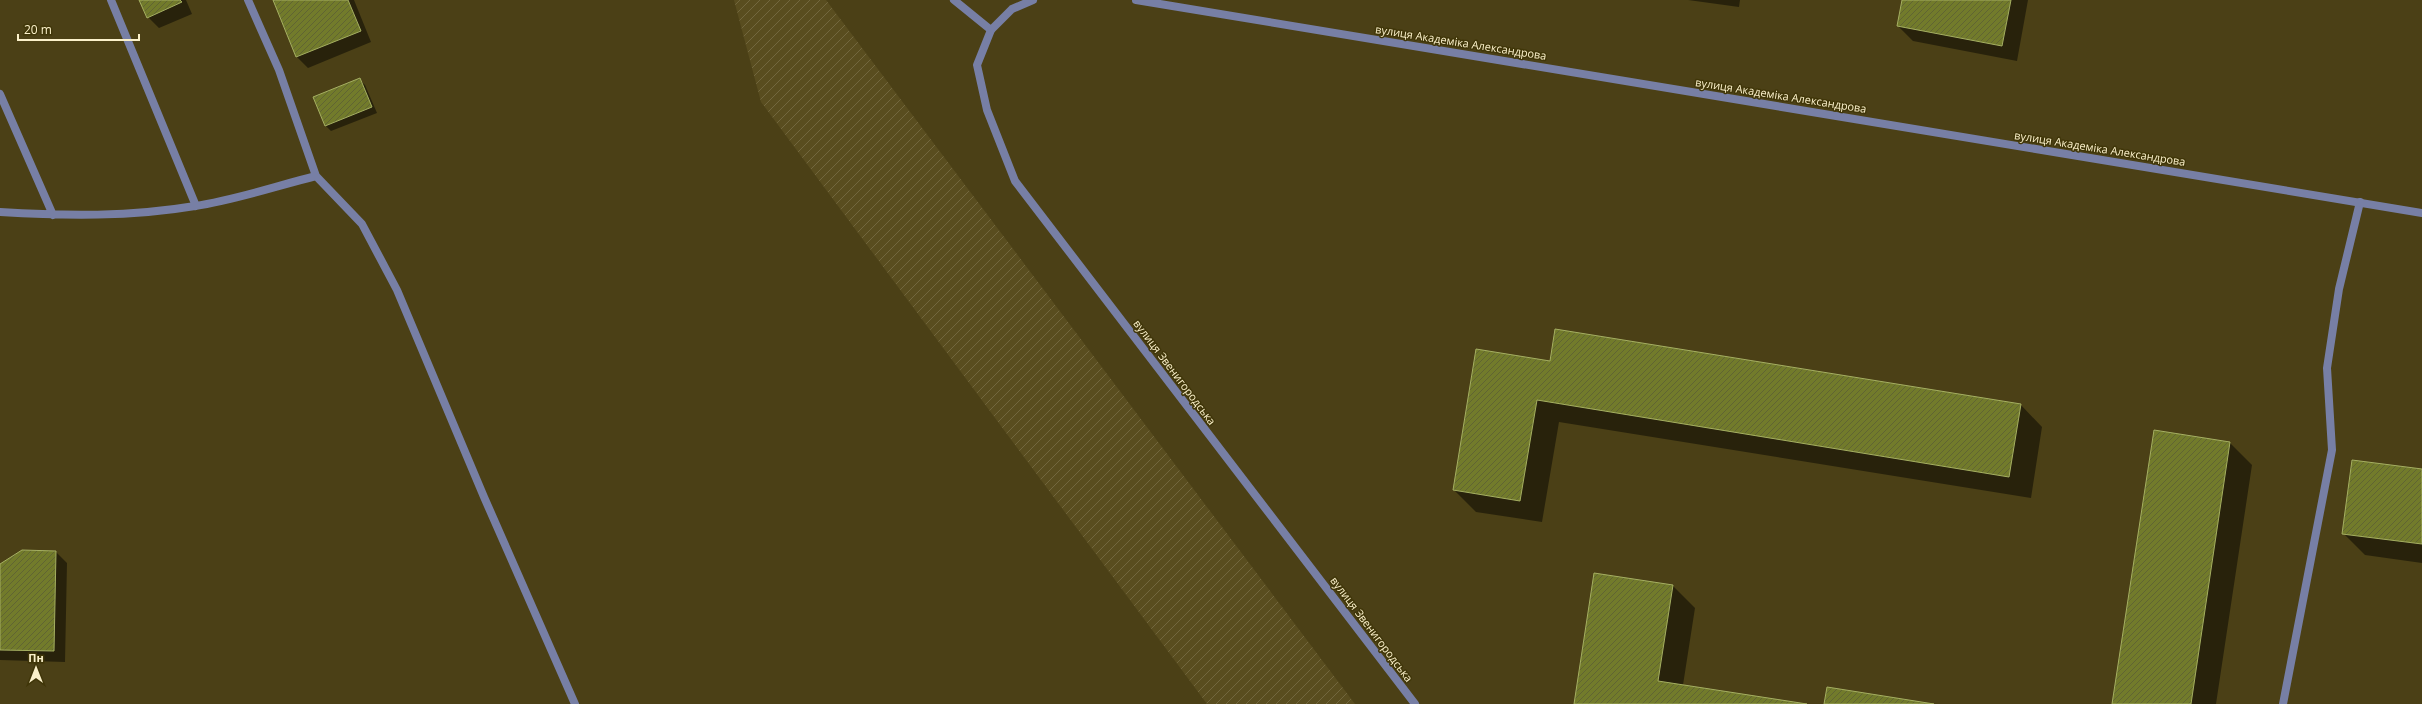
<svg xmlns="http://www.w3.org/2000/svg" width="2422" height="704" viewBox="0 0 2422 704" font-family="'Open Sans',sans-serif">
<defs>
<pattern id="industrial-furrows" width="10" height="10" patternUnits="userSpaceOnUse"><rect width="10" height="10" fill="#594d1f"/><path d="M-1 1l2-2M0 10L10 0M9 11l2-2" fill="none" stroke="#72673e"/></pattern>
<pattern id="building-hatch" width="6" height="6" patternUnits="userSpaceOnUse"><rect width="6" height="6" fill="#727b2b"/><path d="M-1 1l2-2M0 6l6-6M5 7l2-2" fill="none" stroke="#606433"/></pattern>
</defs>
<rect width="100%" height="100%" fill="#4b4016"/>
<path fill="url(#industrial-furrows)" d="M734,0H826L1355,704H1207L761,102Z"/>
<path fill="#0007" d="M140,0H186L192,14L159,28L148,17Z
M274,0H354L371,42L308,68L297,57Z
M1688,0H1740L1739,7Z
M1903,0H2028L2017,61L1913,41L1898,26Z
M359,79L365,85L377,113L331,131L325,125Z
M1551,362L2020,404L2042,427L2031,498L1559,422L1542,522L1476,512L1454,490Z
M2155,432L2230,443L2252,465L2216,704H2113Z
M2422,470V563L2365,555L2343,533Z
M56,552L67,563L65,662L0,660V565Z
M1595,574L1673,586L1695,608L1683,685L1801,704H1575Z"/>
<path fill="url(#building-hatch)" stroke="#a5af62" d="M139,0H180L182,2L147,18Z
M273,0H348L361,31L296,57Z
M1902,0H2011L2002,46L1897,26Z
M360,78L372,107L325,126L313,97Z
M1555,329L2021,404L2009,477L1537,400L1520,501L1453,490L1476,349L1550,361Z
M2154,430L2230,442L2191,704H2112Z
M2352,460L2422,469V544L2342,534Z
M22,550L56,551L54,651L0,650V564Z
M1594,573L1673,585L1658,681L1807,704H1574Z
M1827,687L1934,704H1824Z"/>
<g fill="none" stroke-linecap="round" stroke-linejoin="round">
<path stroke="#777fa5" stroke-width="8" d="M111,0L196,206
M248,0L279,70L316,176
M0,94L53,215
M0,212C65,216 130,217 195,206C235,200 276,186 316,176L362,224L397,290L484,497L575,704
M2283,704L2332,450L2327,368L2339,289L2360,202"/>
<path stroke="#777fa5" stroke-width="8" d="M954,0L991,30"/>
<path stroke="#777fa5" stroke-width="8" d="M1033,0L1012,9L991,30L977,65L987,110L1015,181L1415,704
M1136,0L2422,213"/>
</g>
<g text-anchor="middle" dominant-baseline="central" stroke-width="3" stroke-linejoin="round" paint-order="stroke">
<g font-size="11" fill="#fbf1cb" stroke="#403609">
<text transform="translate(1461 42) rotate(9)">вулиця Академіка Александрова</text>
<text transform="translate(1781 95) rotate(9)">вулиця Академіка Александрова</text>
<text transform="translate(2100 148) rotate(9)">вулиця Академіка Александрова</text>
<text transform="translate(1175 372) rotate(53)">вулиця Звенигородська</text>
<text transform="translate(1372 629) rotate(53)">вулиця Звенигородська</text>
</g>
</g>
<g transform="translate(36 668)" stroke="#403609" stroke-width="3" paint-order="stroke">
<path d="M0-3L7 15L0 10L-7 15Z" fill="#fbf1cb"/>
<text y="-6" font-size="11" font-weight="bold" text-anchor="middle" fill="#fbf1cb">Пн</text>
</g>
<path d="M18 34v6h121v-6" fill="none" stroke="#fbf1cb" stroke-width="2"/>
<text x="24" y="34" font-size="12" fill="#fbf1cb" stroke="#403609" stroke-width="3" paint-order="stroke">20 m</text>
</svg>
